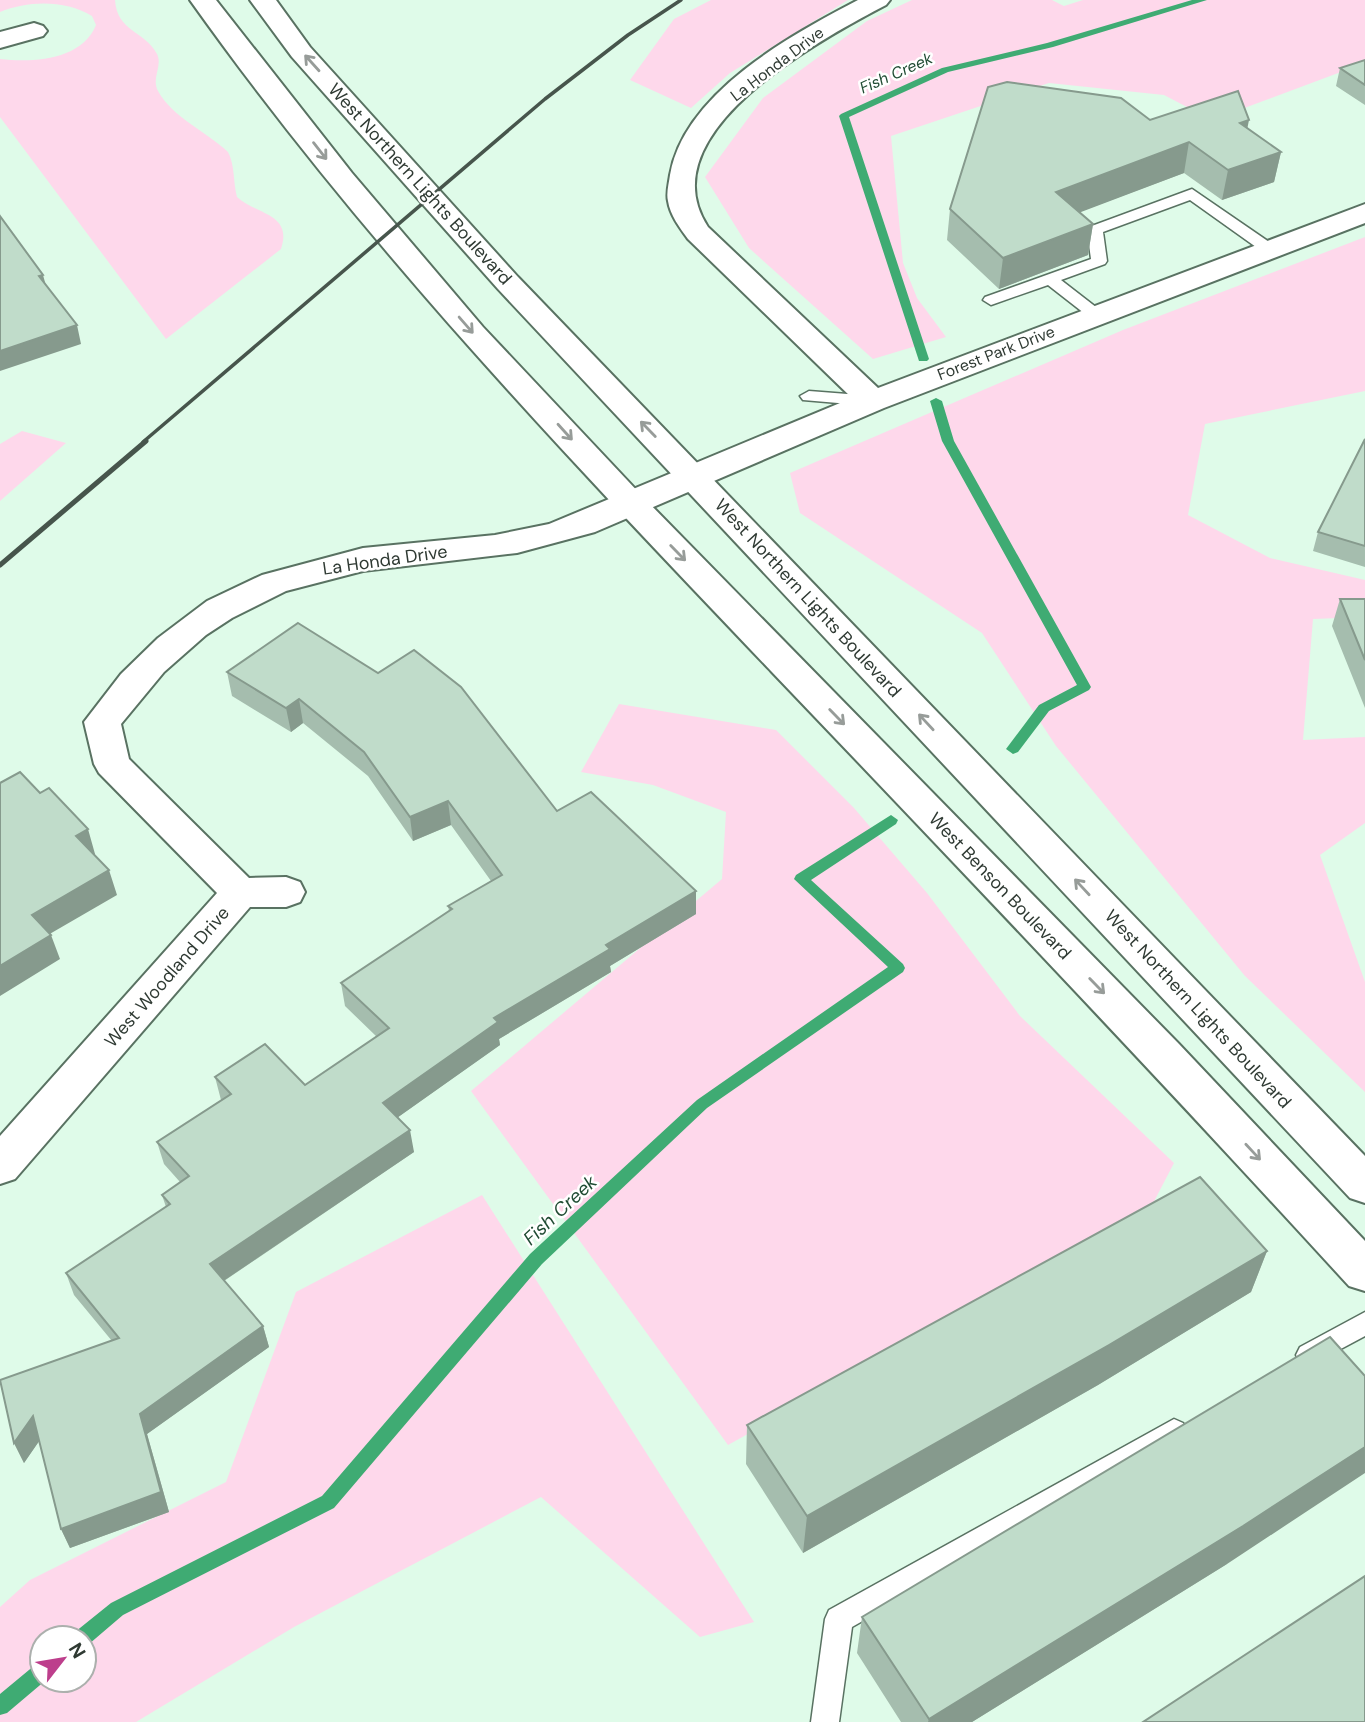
<svg xmlns="http://www.w3.org/2000/svg" width="1365" height="1722" viewBox="0 0 1365 1722" font-family="'DM Sans',sans-serif">
<rect width="100%" height="100%" fill="#dffbe9"/>
<path fill="#fed8eb" fill-rule="evenodd" d="M0,0H115C117,32 144,30 157,54C163,66 151,78 158,91C172,117 207,132 228,152C235,165 233,182 237,197C256,215 293,213 281,249L166,339L0,117V59C33,63 82,60 96,25L92,16C66,0 29,0 0,12Z
M711,0H848L730,73L691,108L630,80L674,19Z
M912,0H1052L1064,6L1083,0H1365V63L1212,120L1164,95L1049,83L891,136L903,263L917,298L946,337L873,359L749,248L705,177L763,98L867,21Z
M1365,237V391L1205,424L1188,515L1270,558L1365,580V617L1313,619L1303,740L1365,737V823L1320,855L1365,982V1092L1245,976L1056,746L982,633L800,513L790,473L1123,330Z
M22,431L66,443L0,501V444Z
M619,704L776,730L854,808L927,893L1020,1016L1174,1163L1148,1213L728,1445L471,1091L722,879L726,812L653,785L581,772Z
M482,1195L754,1622L700,1637L541,1497L294,1627L136,1722H0V1607L30,1580L226,1482L296,1292ZM42,1638H84V1680H42Z"/>
<g fill="none" stroke-linecap="round" stroke-linejoin="round">
<path fill="#3fab73" fill-rule="evenodd" d="M1192,0H1207L1053,47L948,72L849,117L929,359L927,361H919L839,116L841,114L942,68L1047,43Z
M936,398L942,401L954,441L1091,687L1089,690L1049,711L1018,752L1013,754L1006,749L1039,705L1077,685L942,441L930,401Z
M891,815L898,820L896,824L811,880L903,964L905,968L903,972L707,1108L542,1264L334,1508L123,1615L89,1644L84,1646V1638H73L75,1632L111,1603L322,1496L530,1254L697,1100L888,967L794,879L796,875Z
M42,1662V1680H46L7,1713L0,1715V1694L35,1665Z"/>
<defs>
<path id="lane" d="M1192,189L1275,246L1277,249L1275,252H1263L1190,200L1103,232L1107,261L1105,264L1061,280L1101,311L1103,314L1101,317H1089L1048,285L991,305L983,300L985,297L1091,259L1087,230L1089,227Z
M809,391L873,396L882,401L873,406L803,400L800,396Z
M1365,1312V1336L1309,1366L1300,1363L1296,1355L1300,1347Z
M1174,1419L1183,1423L1187,1431L1183,1439L852,1627L839,1722H811L825,1619L829,1610Z"/>
<path id="street" d="M858,0H890L886,5C821,39 646,133 708,227L878,388L1365,204V223L884,408L595,532L517,553L363,571L286,591L232,618L206,635L164,672L121,724L129,759L249,878L286,877L300,882L305,892L300,902L286,907H250L15,1179L0,1184V1136L217,893L99,773L94,764L84,722L121,674L158,638L207,601L262,575L363,548L495,535L549,524L852,398L688,239C680,228 670,215 668,201C666,193 669,183 670,175C684,93 791,35 858,0Z
M34,23L43,26L47,31L43,36L0,48V32Z"/>
<path id="secondary" d="M190,0H216L352,173L483,327L643,497L1179,1044L1365,1241V1291L1349,1286C1159,1078 965,874 771,671C567,457 362,242 190,0Z
M250,0H276L310,47L518,277L1365,1156V1203L1350,1198L498,289L292,57Z"/>
</defs>
<use href="#lane" stroke="#597262" stroke-width="3"/>
<use href="#street" stroke="#597262" stroke-width="4"/>
<use href="#secondary" stroke="#597262" stroke-width="4"/>
<use href="#lane" fill="#fff" fill-rule="evenodd"/>
<use href="#street" fill="#fff" fill-rule="evenodd"/>
<use href="#secondary" fill="#fff" fill-rule="evenodd"/>
<path stroke="#47554c" stroke-width="3.5" d="M143,442L545,99L628,35L681,0"/>
<path stroke="#47554c" stroke-width="5" d="M0,565L146,441"/>
</g>
<path fill="#a5bdae" d="M1365,60V105L1336,86L1340,68Z
M1150,120L1247,128L1281,152L1274,182L1222,200L1184,173L1079,212L1093,224L1088,255L999,289L947,240L950,209Z
M1365,439V567L1313,551L1318,532Z
M1340,599H1365V708L1332,626Z
M298,623L557,811L696,891V914L610,966L611,972L499,1039L500,1045L398,1117L414,1152L224,1281L263,1326L269,1347L147,1434L169,1512L70,1548L61,1529L39,1441L24,1463L14,1443L112,1341L74,1295L66,1273L166,1207L162,1195L180,1182L164,1164L157,1142L221,1100L215,1077L305,1085L377,1037L345,1006L341,983L449,911L448,906L491,881L451,825L413,841L368,776L303,723L291,732L232,696L227,672Z
M1267,1251L1251,1292L1098,1385L803,1553L746,1464L747,1425Z
M1227,1564L972,1722H901L857,1653L862,1617Z"/>
<path fill="#869a8d" d="M1249,120L1243,150L1240,123Z
M1189,142L1184,173L1052,223L1056,192Z
M1281,152L1274,182L1222,200L1228,170Z
M1093,224L1088,255L999,289L1003,258Z
M43,275L48,293L39,276Z
M77,325L81,344L0,371V351Z
M299,699L303,723L291,732L286,708Z
M448,801L451,825L413,841L410,817Z
M88,829L95,854L83,860L76,836Z
M109,870L117,895L41,939L32,915Z
M696,891V914L610,966L611,972L499,1039L500,1045L387,1125L383,1103L494,1018L606,945Z
M51,935L60,959L0,996V966Z
M410,1130L414,1152L216,1286L210,1264Z
M1267,1251L1251,1292L1098,1385L803,1553L807,1516Z
M263,1326L269,1347L147,1434L169,1512L70,1548L61,1529L140,1414Z
M33,1416L42,1437L24,1463L14,1443Z
M1365,1447V1473L1227,1564L972,1722H928L929,1719Z"/>
<path fill="#c0dcca" stroke="#869a8d" stroke-width="2" d="M1365,60V85L1340,68Z
M1007,82L1121,98L1150,120L1238,91L1249,120L1240,123L1281,152L1228,170L1189,142L1056,192L1093,224L1003,258L950,209L988,87Z
M0,216L43,275L39,276L77,325L0,351Z
M1365,439V546L1318,532Z
M1340,599H1365V660Z
M298,623L378,673L414,650L461,687L557,811L591,792L696,891L606,945L610,949L494,1018L498,1022L383,1103L410,1130L210,1264L263,1326L140,1414L161,1492L61,1529L33,1416L14,1443L0,1380L119,1338L66,1273L170,1204L162,1195L189,1176L157,1142L231,1094L215,1077L265,1044L305,1085L389,1028L341,983L452,909L448,906L502,875L448,801L410,817L364,752L299,699L286,708L227,672Z
M20,772L40,793L49,788L88,829L76,836L109,870L32,915L51,935L0,966V783Z
M1200,1177L1267,1251L1109,1345L807,1516L747,1425Z
M1330,1337L1365,1376V1447L1243,1526L929,1719L862,1617Z
M1365,1576V1722H1143Z"/>
<defs><path id="oneway-shaft" d="M-6 0H5M1.5-3L5.5 0L1.5 3" fill="none" stroke-width="1.6" stroke-linecap="round" stroke-linejoin="round" transform="scale(1.75)"/></defs>
<g stroke="#979c99">
<use href="#oneway-shaft" transform="translate(312 63) rotate(-132)"/>
<use href="#oneway-shaft" transform="translate(320 151) rotate(52)"/>
<use href="#oneway-shaft" transform="translate(466 325) rotate(49)"/>
<use href="#oneway-shaft" transform="translate(648 429) rotate(-134)"/>
<use href="#oneway-shaft" transform="translate(565 432) rotate(48)"/>
<use href="#oneway-shaft" transform="translate(678 553) rotate(46)"/>
<use href="#oneway-shaft" transform="translate(837 717) rotate(46)"/>
<use href="#oneway-shaft" transform="translate(926 722) rotate(-133)"/>
<use href="#oneway-shaft" transform="translate(1082 887) rotate(-133)"/>
<use href="#oneway-shaft" transform="translate(1097 986) rotate(46)"/>
<use href="#oneway-shaft" transform="translate(1253 1152) rotate(47)"/>
</g>
<g text-anchor="middle" dominant-baseline="central" stroke-width="5" stroke-linejoin="round" paint-order="stroke">
<g font-size="16" fill="#2f3a33" stroke="#fff">
<text transform="translate(777 64) rotate(-37)">La Honda Drive</text>
<text transform="translate(996 353) rotate(-21)">Forest Park Drive</text>
</g>
<g font-size="16" font-style="italic" fill="#214c34" stroke="#fff">
<text transform="translate(896 73) rotate(-24)">Fish Creek</text>
</g>
<g font-size="18" fill="#2f3a33" stroke="#fff">
<text transform="translate(420 184) rotate(48)">West Northern Lights Boulevard</text>
<text transform="translate(385 560) rotate(-8)">La Honda Drive</text>
<text transform="translate(808 598) rotate(47)">West Northern Lights Boulevard</text>
<text transform="translate(1000 886) rotate(46)">West Benson Boulevard</text>
<text transform="translate(167 977) rotate(-49)">West Woodland Drive</text>
<text transform="translate(1198 1009) rotate(47)">West Northern Lights Boulevard</text>
</g>
<g font-size="19" font-style="italic" fill="#214c34" stroke="#fff">
<text transform="translate(560 1210) rotate(-43)">Fish Creek</text>
</g>
</g>
<g transform="translate(63 1659) rotate(59)"><circle r="33" fill="#ffffff" stroke="#acb0ad" stroke-width="2"/>
<path d="M0-5L12 26L0 18L-12 26Z" fill="#bd3e8c"/>
<text y="-10" font-size="19" font-weight="bold" text-anchor="middle" fill="#2f3a33">N</text>
</g>
</svg>
